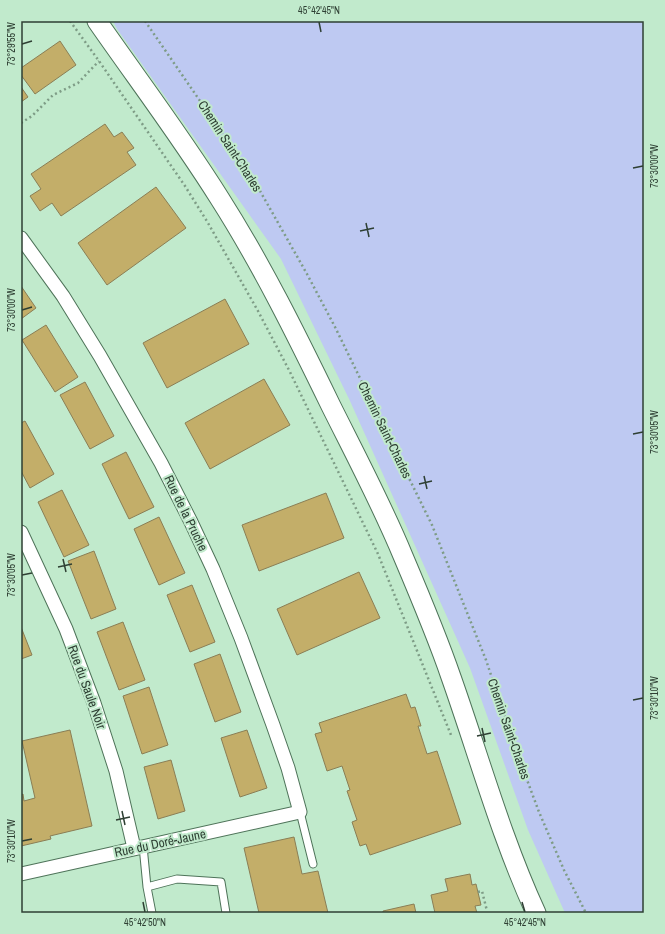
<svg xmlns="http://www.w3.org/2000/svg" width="665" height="934" viewBox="0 0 665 934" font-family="'Archivo Narrow',sans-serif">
<rect width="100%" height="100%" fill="#c1eacc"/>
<path fill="#bec9f2" d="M113,21H644V913H565L528,830L470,668L350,401L281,259L117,29Z"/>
<path fill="#c3ae69" stroke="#8a7e55" d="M60,41L76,65L35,94L21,75V68Z
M21,87L28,97L21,102Z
M105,124L114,137L122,132L134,148L127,152L136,165L61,216L52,203L40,211L30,196L41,189L31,174Z
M156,187L186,228L107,285L78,243Z
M21,286L36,308L21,319Z
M225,299L249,344L167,388L143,343Z
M46,325L78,377L55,392L22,340Z
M264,379L290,425L210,469L185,423Z
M85,382L114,436L90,449L60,395Z
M25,421L54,474L30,488L21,471V423Z
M126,452L154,507L129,519L102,464Z
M62,490L89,545L64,557L38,502Z
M326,493L344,538L259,571L242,525Z
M159,517L185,573L159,585L134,529Z
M94,551L116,609L91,619L68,561Z
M359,572L380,618L297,655L277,609Z
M192,585L215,642L190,652L167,595Z
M123,622L145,680L119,690L97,632Z
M21,627L32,655L21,659Z
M220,654L241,712L215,722L194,664Z
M149,687L168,745L142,754L123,696Z
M406,694L411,708L415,707L421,726H418L427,754L437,751L461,824L370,855L366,844L360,846L352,822L357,820L347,791L350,790L342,766L327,771L315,734L322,732L319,723Z
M70,730L92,826L50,836L51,839L21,846V795L23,794L24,801L35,798L22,741Z
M247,730L267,788L240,797L221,738Z
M171,760L185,811L158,819L144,767Z
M294,837L302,874L318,871L328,913H259L244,848Z
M470,874L472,885L476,884L481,905L475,906L477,913H435L431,895L448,891L445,879Z
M414,904L416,913H383V911Z"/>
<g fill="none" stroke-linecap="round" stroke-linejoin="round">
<defs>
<path id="lane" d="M300,812L313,864
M143,846L147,887L152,913
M147,887L177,879L221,882L226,913"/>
<path id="street" d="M21,238L63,296L100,356L161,463L191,522L213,569L241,638L273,725L288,768L300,812L21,874
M21,532L66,629L94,703L116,771L134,848"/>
<path id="secondary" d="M97,21C138,80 182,138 220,199C262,265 297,336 331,406C356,456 382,505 403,556C420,596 437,636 451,677C479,756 501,837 536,913"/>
</defs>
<use href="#lane" stroke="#4e7359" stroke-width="9"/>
<use href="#street" stroke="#4e7359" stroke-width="15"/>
<use href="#secondary" stroke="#4e7359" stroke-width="21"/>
<path stroke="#7e9c86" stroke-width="2.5" stroke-dasharray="2 3" stroke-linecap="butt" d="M70,21L99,61L185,186L208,223L258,311L290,372L378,554L451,735
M145,21L251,175L307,274L335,327L376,411L432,525L486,660L517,753L539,812L564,870L586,913
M21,123L32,116L53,95L78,83L99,61
M478,892L482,891L487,911"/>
<use href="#lane" stroke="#fff" stroke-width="7"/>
<use href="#street" stroke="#fff" stroke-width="13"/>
<use href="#secondary" stroke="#fff" stroke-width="19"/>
</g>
<path fill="none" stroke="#2e3f33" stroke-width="1.5" d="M319,22L321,32M22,44L32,41M633,168L643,166M366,223L369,237M360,231L374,228M22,310L32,307M633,434L643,432M424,476L427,489M419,484L432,481M63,559L66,572M58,567L72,564M22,575L32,573M633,700L643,698M482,728L485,742M477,736L491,733M122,811L125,825M116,820L130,817M22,841L32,839M143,902L145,912M522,902L525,912"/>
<g text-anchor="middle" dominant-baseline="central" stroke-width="4" stroke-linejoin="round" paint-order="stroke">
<g font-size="13" fill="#2e3f33" stroke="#c1eacc">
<text transform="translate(230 146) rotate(57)">Chemin Saint-Charles</text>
<text transform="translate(385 430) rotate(64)">Chemin Saint-Charles</text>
<text transform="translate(186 513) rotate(64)">Rue de la Pruche</text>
<text transform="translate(87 687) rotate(70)">Rue du Saule Noir</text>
<text transform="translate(509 729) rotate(71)">Chemin Saint-Charles</text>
<text transform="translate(160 843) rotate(-12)">Rue du Doré-Jaune</text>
</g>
</g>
<rect width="665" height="934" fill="none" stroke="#c1eacc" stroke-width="44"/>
<rect x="22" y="22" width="621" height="890" fill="none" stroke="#2e3f33" stroke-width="1.5"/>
<g font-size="10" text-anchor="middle" fill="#2e3f33">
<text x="319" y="14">45°42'45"N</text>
<text transform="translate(11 44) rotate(-90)" y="4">73°29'55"W</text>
<text transform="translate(654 166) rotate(-90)" y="4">73°30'00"W</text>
<text transform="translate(11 310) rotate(-90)" y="4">73°30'00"W</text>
<text transform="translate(654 432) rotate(-90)" y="4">73°30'05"W</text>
<text transform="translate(11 575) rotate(-90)" y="4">73°30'05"W</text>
<text transform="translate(654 698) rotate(-90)" y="4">73°30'10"W</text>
<text transform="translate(11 841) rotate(-90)" y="4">73°30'10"W</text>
<text x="145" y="926">45°42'50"N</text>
<text x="525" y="926">45°42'45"N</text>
</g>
</svg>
